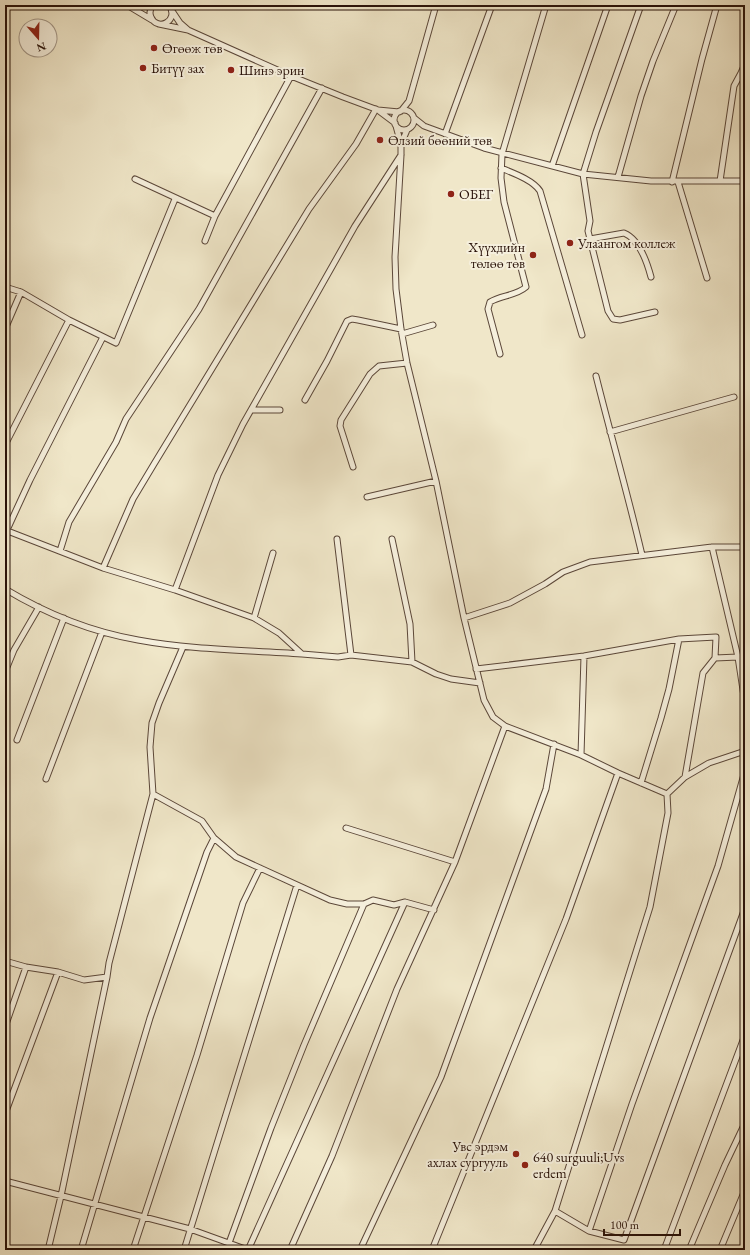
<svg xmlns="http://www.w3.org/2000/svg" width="750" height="1255" viewBox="0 0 750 1255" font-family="'EB Garamond',serif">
<rect width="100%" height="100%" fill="#f0e7c9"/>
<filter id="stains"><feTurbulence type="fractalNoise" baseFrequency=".005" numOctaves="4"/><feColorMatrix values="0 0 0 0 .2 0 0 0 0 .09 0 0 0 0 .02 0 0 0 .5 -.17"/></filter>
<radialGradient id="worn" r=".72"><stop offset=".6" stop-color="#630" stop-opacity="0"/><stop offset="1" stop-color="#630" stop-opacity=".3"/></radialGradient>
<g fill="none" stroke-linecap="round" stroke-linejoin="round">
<defs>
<path id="minor" d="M127,5L152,20
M136,5H149
M153,5C150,9 149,13 151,17C157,32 180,21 169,5
M641,5L596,132L583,174L590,221L588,231L608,311L613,319L620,320L655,312
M172,11L180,23L188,30
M159,24L188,30L291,76L343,97L378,110L399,112
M394 120a10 10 0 1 1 20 0a10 10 0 1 1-20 0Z
M379,111L395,123
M401,111L409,101L436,5
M414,118L424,126L484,148L583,174L651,181H745
M396,126L401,144V155L395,257L396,289L401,329L407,363L436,481L464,618L484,700L493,717L505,726L581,755L618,773L667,794L668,813L650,907L555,1211L534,1250
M445,134L492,5
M401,144L407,130
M552,166L608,5
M501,168C513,173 533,180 540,191L582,335
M618,177L641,96L653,61L676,5
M135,179L215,216L291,76
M720,181L734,86L741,73L745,64
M672,182L702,59L717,5
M678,182L707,278
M590,239L624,233C639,239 647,262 651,277
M205,241L215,216
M5,287L21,292L69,320L116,343L175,199
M5,329L21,292
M402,334L433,325
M500,354L488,309L490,302C501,295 516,296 526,287L504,202L501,178L502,154L546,5
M596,376C611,436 628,495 642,555
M305,400L327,361L347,321L352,319L358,320L401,329
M252,410H280
M610,432L734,397
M5,445L69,320
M353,467L340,426L341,420L370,374L379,366L407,363
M367,497L436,481
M5,530L103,568L175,590L254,618L279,633L302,654L338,657L351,655L412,662L436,674L451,679L480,683
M7,530L30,480L103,337
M337,539L351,655
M392,539L410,624L412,662
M712,547L738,657L745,703
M60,551L69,522L116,442L126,419L199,309L322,88
M103,568L133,499L154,464L309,209L356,144L376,109
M5,589C45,613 92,632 138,640C192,650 248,650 302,654
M175,590L218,475L243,424L355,226L401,155
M254,618L273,553
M464,618L510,603L545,584L563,572L590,562L712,547H745
M476,669L584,656L679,639L716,637L715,658L738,657
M5,672L14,650L39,607
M17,740L64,618
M581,755L584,656
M685,777L703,673L715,658
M46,779L102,632
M641,783L661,718L669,689L679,639
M153,794L202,821L214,838L236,857L330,900L347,904H364L373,900L394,905L405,902
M667,794L685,777L709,763L745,751
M346,828L455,862
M5,961L26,967L58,972L84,980L107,977
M5,1027L26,967
M5,1114L58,972
M5,1181L190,1229L248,1250
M555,1211L589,1231L624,1240L745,908
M589,1231L632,1104L718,866L745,771
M229,1243L271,1128L304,1045L364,904
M48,1250L61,1196L107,977L109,963L153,794L150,747L152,723L159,703L183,647
M81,1250L150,1018L207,852L214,838
M133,1250L197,1055L243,903L260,868
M184,1250L297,885
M248,1250L405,902L434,910
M290,1250L332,1156L397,989L455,862L505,726
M360,1250L441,1077L546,789L554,744
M432,1250L566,919L618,773
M664,1250L745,1035
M689,1250L725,1165L745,1123
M720,1250L745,1190"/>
</defs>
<use href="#minor" stroke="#5b4739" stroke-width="7"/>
<use href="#minor" stroke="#f5efdc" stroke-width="5"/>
</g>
<g fill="#8f2418" stroke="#f5efdc" stroke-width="1.5">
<circle cx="154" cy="48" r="4"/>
<circle cx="143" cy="68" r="4"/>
<circle cx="231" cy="70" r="4"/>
<circle cx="380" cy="140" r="4"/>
<circle cx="451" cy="194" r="4"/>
<circle cx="570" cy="243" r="4"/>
<circle cx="533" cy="255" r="4"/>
<circle cx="516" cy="1154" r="4"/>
<circle cx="525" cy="1165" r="4"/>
</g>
<g text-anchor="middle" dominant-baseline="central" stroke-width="4" stroke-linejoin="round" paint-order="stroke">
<g font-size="14" fill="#291209" stroke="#f5efdc" text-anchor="start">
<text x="162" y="48">Өгөөж төв</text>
<text x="151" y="68">Битүү зах</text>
<text x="239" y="70">Шинэ эрин</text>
<text x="388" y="140">Өлзий бөөний төв</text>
<text x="459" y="194">ОБЕГ</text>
<text x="578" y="243">Улаангом коллеж</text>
<text x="525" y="247" text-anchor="end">Хүүхдийн<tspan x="525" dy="16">төлөө төв</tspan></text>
<text x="508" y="1146" text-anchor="end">Увс эрдэм<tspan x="508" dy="16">ахлах сургууль</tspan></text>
<text x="533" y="1157">640 surguuli;Uvs<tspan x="533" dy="16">erdem</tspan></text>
</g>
</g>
<rect width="750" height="1255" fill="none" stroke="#f0e7c9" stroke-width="20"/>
<rect x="6" y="6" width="738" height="1243" fill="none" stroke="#291209" stroke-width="2"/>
<rect x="10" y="10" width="730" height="1235" fill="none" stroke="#291209"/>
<g transform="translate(38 38) rotate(160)"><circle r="19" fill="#f5efdc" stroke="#a39788"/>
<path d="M0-3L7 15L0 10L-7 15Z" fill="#8f2418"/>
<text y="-6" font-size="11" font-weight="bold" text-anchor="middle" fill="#291209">N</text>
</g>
<path d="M604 1229v6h76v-6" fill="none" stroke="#291209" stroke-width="2"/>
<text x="610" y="1229" font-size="12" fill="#291209" stroke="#f5efdc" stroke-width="3" paint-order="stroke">100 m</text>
<rect width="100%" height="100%" filter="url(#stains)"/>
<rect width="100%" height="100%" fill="url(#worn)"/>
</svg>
